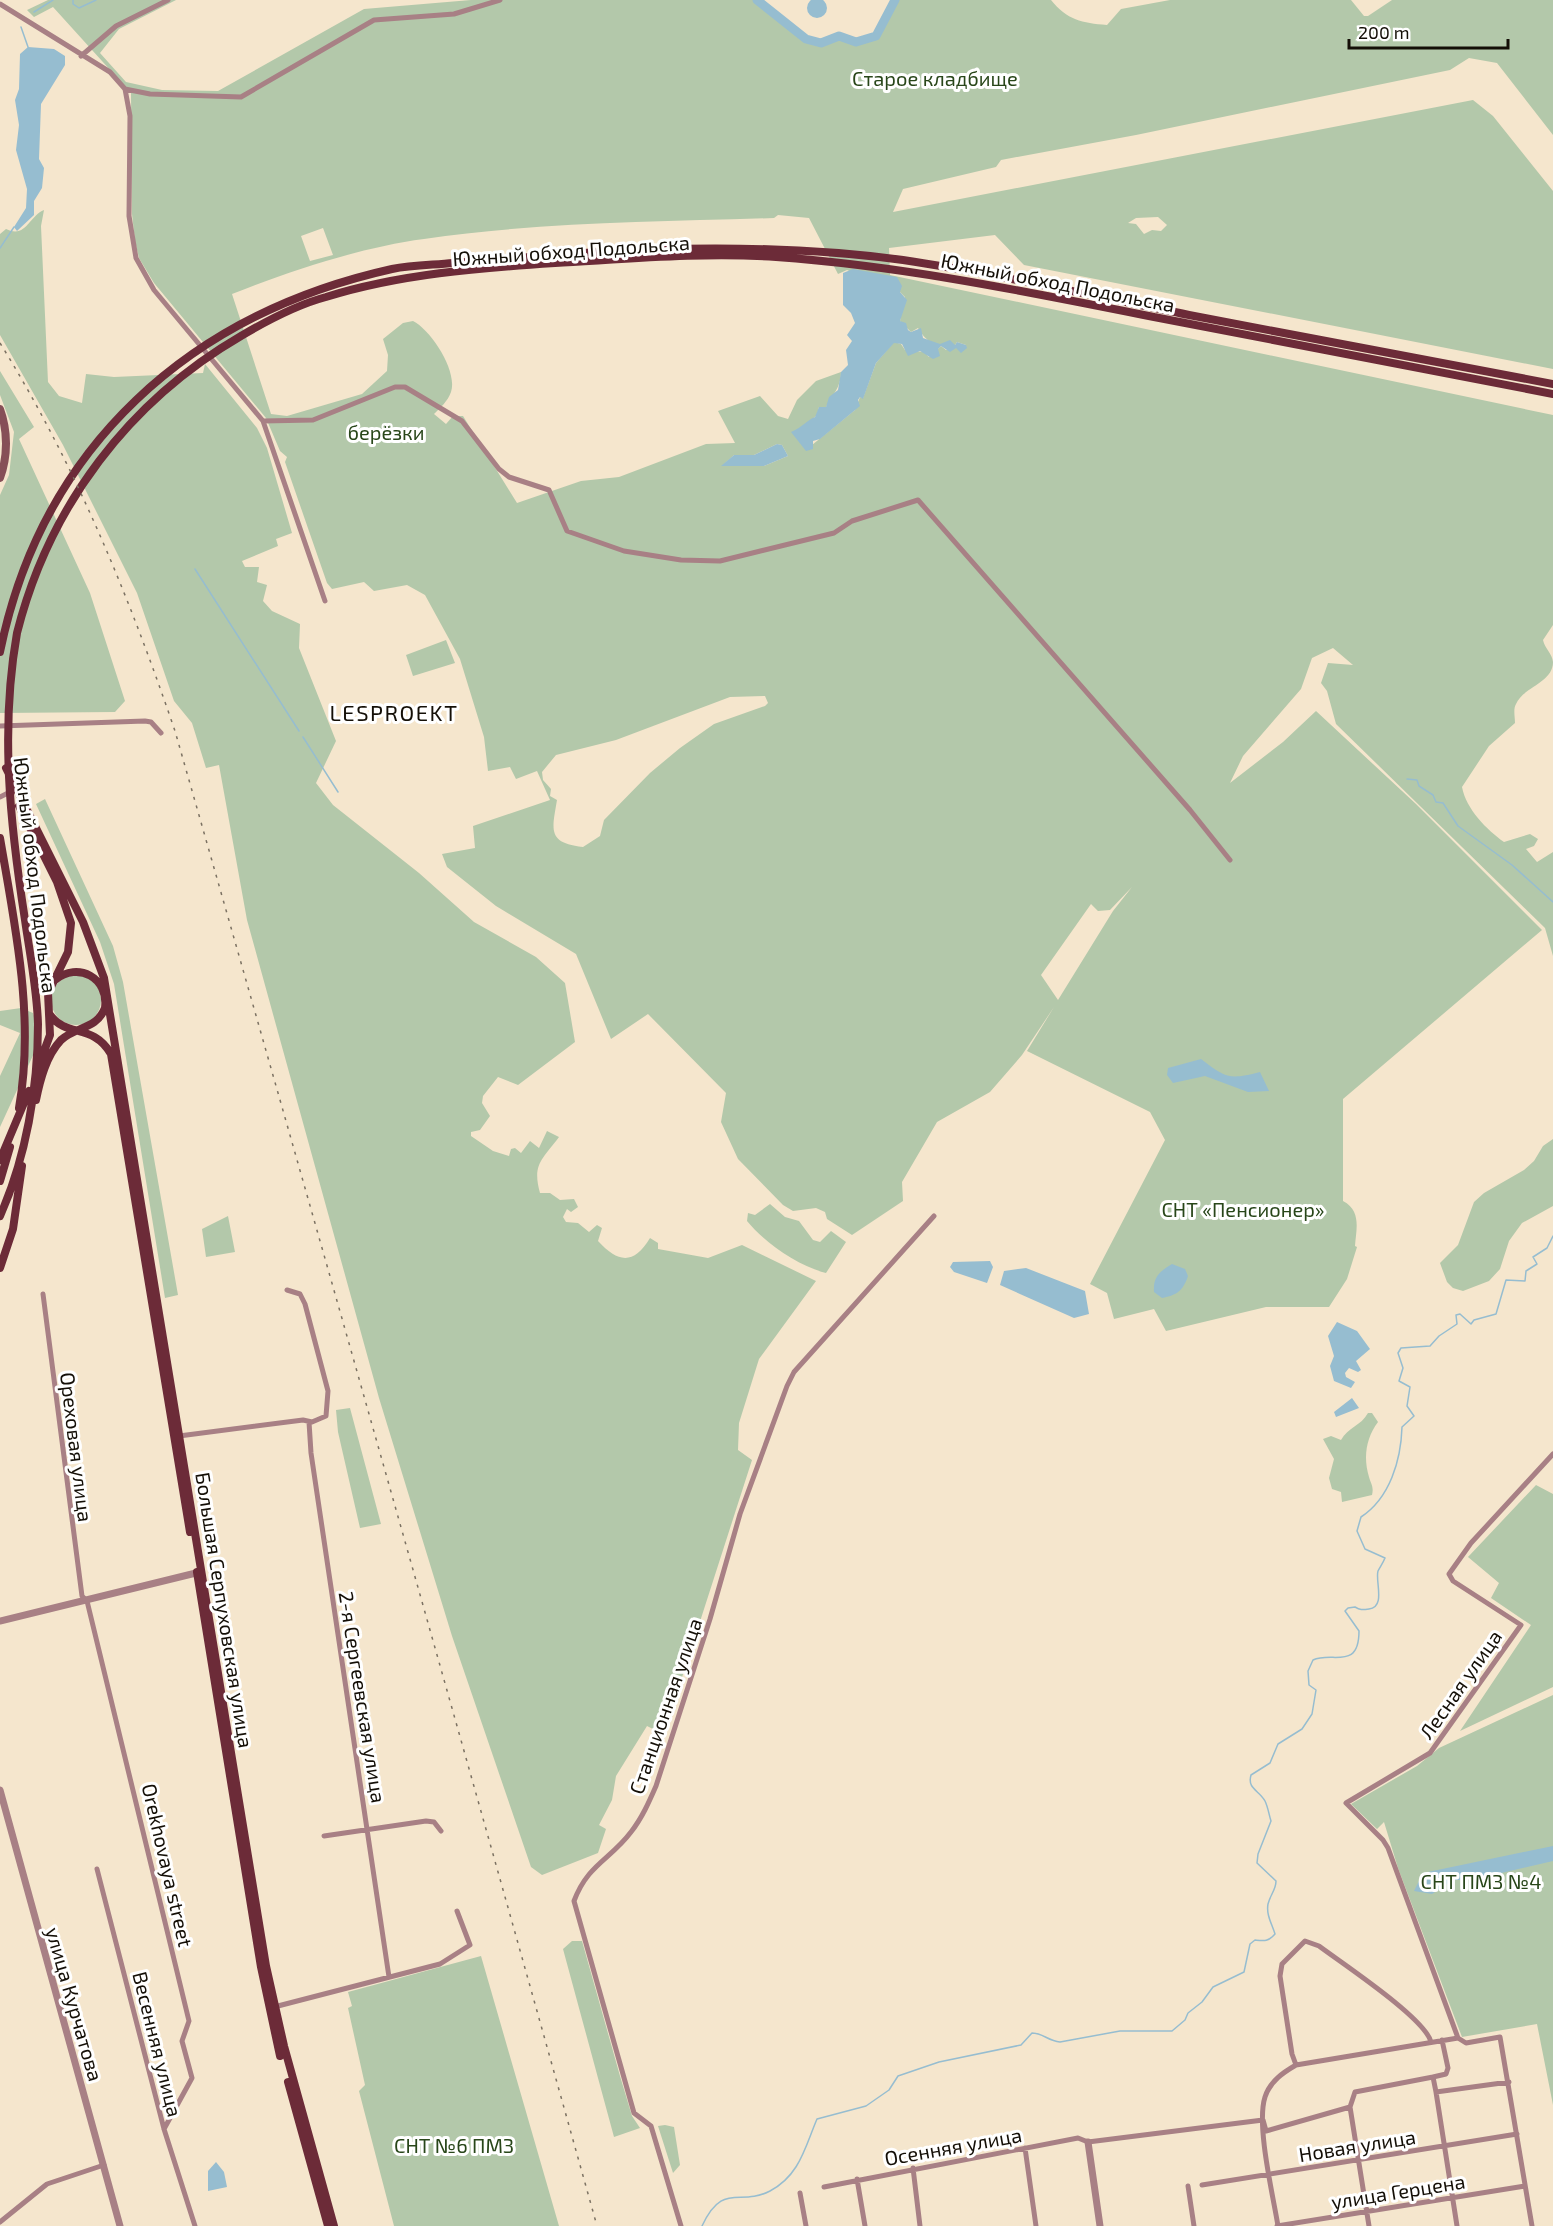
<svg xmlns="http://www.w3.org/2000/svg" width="1553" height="2226" viewBox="0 0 1553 2226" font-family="'Exo 2',sans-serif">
<rect width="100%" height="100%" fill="#f5e6cd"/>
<path fill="#b3c8aa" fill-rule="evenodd" d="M48,0H176L119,29L100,53L126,82L162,90L218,91L364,9L471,0H757L806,39L821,43L839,36L856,42L876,36L895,0H1051C1067,20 1082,23 1107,25L1121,9L1170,0H1351L1364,16H1368L1392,0H1553V135L1497,63L1469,58L1450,70L1136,135L1001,160L996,167L903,189L893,212L1473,100L1493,116L1553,191V369L1024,265L995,235L889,248L890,275L1553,415V625L1543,640C1545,649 1552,653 1553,662C1553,683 1523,687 1516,704C1513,709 1515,717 1515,723L1489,746L1462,787C1466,809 1487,830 1504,842L1530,834L1538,839L1534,846L1526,849L1537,862L1553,852V956L1545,928L1336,724L1327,691L1321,683L1328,663L1353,665L1333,648L1312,658L1301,689L1243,756L1230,783L1283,742L1316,711L1416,804L1542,930L1343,1099V1201C1362,1211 1356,1230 1355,1246L1357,1247L1347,1279L1329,1307H1266L1166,1331L1154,1309L1114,1319L1107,1293L1090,1284L1165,1140L1150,1112L1027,1051L1054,1007L1022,1055L990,1092L937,1122L902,1182L903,1201L852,1235L827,1219L825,1212L816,1208L793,1211L783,1205L738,1159L721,1122L726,1093L648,1014L611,1039L576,954L496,906L447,867L442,854L475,848L473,826L550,800L537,771L516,779L510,767L488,771L484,737L460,659L425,595L407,585L374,591L364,582L332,589L327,583L285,462L287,457L280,451L266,418L154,283L139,258L135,241L132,214L131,93L53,7L34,17L27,10ZM778,215L809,218L838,274L847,270L900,292L905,297L900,321L911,332L918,328C929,346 935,344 955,345L957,342L966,345L959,349L956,347L946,350L941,346L929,357L924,352L905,350L901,344L894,342L876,363L863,398L860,397L855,410L812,445L796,431C804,428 811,420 817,415L819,407H826C832,395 841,388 841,372L816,381L797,400L788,419L778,416L760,396L718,411L735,443L706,444L619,477L581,481L517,503L463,416H453L446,424L434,414C440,408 448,401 451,392C458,371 431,330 413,321L403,323L383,339L388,355L387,371L362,394L287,416L271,414L232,294C290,271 362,247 424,239C539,222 657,222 774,218ZM1158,217L1167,225L1161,231L1152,230L1144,234L1136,224L1128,223L1136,218ZM323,228L333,255L310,261L301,236ZM777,444L782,445L788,456L764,466H722L734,455H754ZM765,696L768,703L765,706L714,724L680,748L650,773L604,820L600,836L583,847C547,843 552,830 557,800L550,796L551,789L543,780L542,772L556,755L616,740L730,697ZM1132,887L1113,911L1058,1000L1041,975L1091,904L1098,911L1110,910Z
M44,210L41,226L48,382L59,396L82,403L86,374L114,377L203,373L205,364L257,428L267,448L292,533L276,539L278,546L242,561L245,567H259L257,582L267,585L263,601L272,611L300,624L299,648L336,741L316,783L333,805L419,873L474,922L536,957L565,983L575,1042L518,1085L498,1077L483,1096L482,1103L490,1116L480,1130L471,1132V1136L493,1151L509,1156L511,1149L515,1148L521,1153L530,1141L539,1148L547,1131L559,1137C542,1160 532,1164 540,1193H550L560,1200L574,1199L578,1207L571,1212L567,1209L563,1217L566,1222L578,1223L589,1232L597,1225L602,1228L598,1241C618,1263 634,1265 650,1238L658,1243V1249L708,1258L742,1245L816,1281L759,1359L739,1423L738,1450L752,1460L667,1724L659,1732L647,1726L616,1776L612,1800L599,1825L606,1829L598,1853L542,1875L531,1867L452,1636L379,1398L247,920L219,765L206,768L192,723L174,701L137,593L63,445L0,335V234L6,229C26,239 29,216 44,210Z
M0,371L34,427L19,439L90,593L125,701L115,712L0,713V495L9,475L14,432L0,395Z
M446,640L455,663L413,676L406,655Z
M45,799L113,946L123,982L178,1295L165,1298L114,984L100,942L36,804Z
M51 1000a25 25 0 1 1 50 0a25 25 0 1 1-50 0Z
M21,1008L33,1013L41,1038L0,1127V1076L20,1033L0,1025V1011Z
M1553,1139V1206L1522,1223L1509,1241L1500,1269L1489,1281L1463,1291L1453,1288L1447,1282L1440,1263L1458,1245L1474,1202L1484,1193L1524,1170L1534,1161L1543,1146Z
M770,1204L785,1217L799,1221L813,1240L820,1242L831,1231L846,1242L826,1273C798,1266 765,1243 747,1221L748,1213L755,1215Z
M228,1216L235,1252L206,1257L202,1229Z
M350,1408L381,1524L360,1528L338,1432L336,1410Z
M1368,1413H1372L1378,1422C1366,1438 1363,1457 1369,1477C1371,1484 1374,1487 1372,1495L1342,1502L1341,1492L1332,1489L1329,1478L1334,1459L1323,1439L1331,1436L1341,1440C1348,1427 1361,1426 1368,1413Z
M1536,1485L1553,1494V1687L1460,1731L1531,1625L1491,1598L1499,1583L1468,1557Z
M1553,1695V2105L1537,2024L1462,2037L1398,1868L1384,1822L1377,1829L1351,1804L1417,1766L1439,1748Z
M572,1941H582L620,2076L632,2116L640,2128L614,2137L563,1949Z
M481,1956L559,2226H394L359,2091L365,2085L348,2008L352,2006L348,1992Z
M665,2125L674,2127L680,2165L673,2173L658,2126Z"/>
<path fill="#96bdd0" d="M807 8a10 10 0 1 1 20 0a10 10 0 1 1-20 0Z
M28,47L54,49L65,56V65L41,104L39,159L44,168L42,188L34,201V215L17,231L14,227L26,208L27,189L16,150L19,125L15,100L19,89L20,54Z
M853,269L897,277L902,286L900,292L907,300L900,321L906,323L908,330L911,332L921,328L923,338L940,344L950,340L955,345L957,342L966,345L967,348L961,353L956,348L950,352L941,346L938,349L940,356L933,359L920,351L908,356L902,344L894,343L876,363L863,399L860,397L858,400L860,406L820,439L813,441V449L806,451L791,432C803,427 807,420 815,417L819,407H826L829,397L838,390L841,372L848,365L846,350L852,341L847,335L855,323L851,313L843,305V273Z
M777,444L782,445L788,456L764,466H721L734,455H754Z
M1201,1059C1226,1078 1229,1080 1260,1072L1269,1091L1248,1092L1205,1076L1173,1083L1167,1075L1168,1068Z
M990,1261L993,1267L987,1283L954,1272L950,1267L953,1262Z
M1172,1264L1185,1269L1188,1276C1183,1291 1177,1295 1162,1298L1154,1292C1153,1277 1159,1272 1172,1264Z
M1026,1268L1085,1291L1089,1314L1074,1318L1000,1285L1004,1271Z
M1337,1322L1357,1331L1370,1349L1356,1361L1361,1370L1358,1372L1349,1368L1345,1373L1346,1377L1355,1382L1351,1388L1334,1381L1330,1366L1334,1356L1328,1336Z
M1352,1398L1359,1408L1336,1417L1334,1412Z
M1553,1846V1861L1471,1880H1453L1432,1894L1414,1891L1423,1873Z
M216,2162L224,2172L227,2187L208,2191V2171Z"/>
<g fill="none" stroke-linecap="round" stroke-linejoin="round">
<path stroke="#96bdd0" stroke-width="1.5" d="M73,0V4L79,8L96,0
M34,12L53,0
M21,27L28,47
M0,248L14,227
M195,569L299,731
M303,737L338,792
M1407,779L1417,780L1419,786L1433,795L1436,802L1443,803L1458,826L1512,865L1553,902
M702,2226C723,2181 739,2207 770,2191C800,2175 805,2147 817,2119L866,2106L889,2090L898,2076L939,2062L1021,2045L1032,2033C1043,2033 1048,2041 1060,2042L1120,2031H1172L1185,2020L1188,2013L1202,2002L1213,1987L1244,1972L1250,1944L1255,1940C1264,1941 1268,1942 1275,1934C1272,1924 1266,1915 1268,1904C1270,1895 1276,1890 1276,1881L1257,1863L1258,1854L1271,1821C1269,1815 1268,1807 1265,1801C1259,1790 1247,1789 1251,1775L1270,1763L1278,1744L1302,1729L1312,1714L1316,1690L1309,1685L1308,1671L1313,1660C1332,1651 1359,1671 1359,1631L1345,1611L1348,1608L1355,1607C1360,1610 1362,1610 1369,1609C1386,1607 1375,1581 1378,1571C1380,1567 1383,1563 1385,1558L1365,1549L1357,1531L1361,1517C1390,1498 1401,1460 1402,1427L1414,1416L1407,1406L1410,1387L1399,1381L1403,1368L1398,1353L1401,1348L1430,1346L1439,1336L1457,1324L1456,1315L1460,1314L1471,1324L1474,1320L1496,1314L1506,1280L1525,1281L1526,1271L1537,1264L1533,1257L1547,1248L1553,1236"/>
<path stroke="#96bdd0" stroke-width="9" d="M757,0L806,39L821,43L839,36L856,42L876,36L895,0"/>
<path stroke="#a88085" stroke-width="5" d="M0,4L110,72L125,89L130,116L129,216L136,258L154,290L263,421L325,601
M81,56L116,26L168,0
M125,89L150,94L241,97L374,20L454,14L500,0
M263,421L313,420L395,387H405L462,421L499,469L509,477L549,490L567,531L624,551L681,560L720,561L834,533L852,521L918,500L1190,810L1230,860
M0,726L145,721L151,722L161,733
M0,797L12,791
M43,1294L82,1596L87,1601L189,2021L182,2041L192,2078L164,2129
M309,1422L311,1453L389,1977
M179,1436L303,1420L312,1422L326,1416L328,1391L305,1304L300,1294L287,1290
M324,1836L426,1821L434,1822L441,1831
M97,1869L164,2129L195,2226
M274,2007L440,1964L470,1945L457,1911
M1458,2038L1388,1848L1383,1840L1346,1803L1430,1753L1521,1625L1453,1581L1449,1574L1471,1543L1553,1454
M1296,2065L1292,2054L1280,1976L1282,1964L1305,1941L1319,1946C1343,1964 1425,2018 1431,2042
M1433,2077L1446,2074L1448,2068L1442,2040
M1436,2092L1457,2226
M1350,2107L1369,2226
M1025,2148L1036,2226
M913,2168L920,2226
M857,2179L865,2226
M1202,2185L1517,2134
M1188,2186L1194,2226
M824,2187L1078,2138L1088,2142L1263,2120L1266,2131L1350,2107L1355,2092L1433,2077L1436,2092L1509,2082
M800,2193L806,2226
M0,2222L47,2184L104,2165
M681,2226L651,2126L634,2113L574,1901C588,1864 610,1860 631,1832C642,1818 649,1802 656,1786L710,1619L740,1514L787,1386L794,1372L934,1216
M1277,2226L1525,2186
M1278,2226C1273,2195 1256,2125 1265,2097C1270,2081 1284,2072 1296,2065L1458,2038L1466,2043L1500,2037L1532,2226"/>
<path stroke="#a88085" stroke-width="7" d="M0,1621L200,1572
M0,1790L120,2226
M1088,2142L1100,2226"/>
<path stroke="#864f57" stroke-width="8" d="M0,409C8,431 8,456 0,478"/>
<path stroke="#6c2b38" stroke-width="8" d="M0,652C42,446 190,314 392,269C412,265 433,265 453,263C492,260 530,257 568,254C680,246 791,245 903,260C998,274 1094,296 1189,315C1310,338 1432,361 1553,384
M6,768L83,922L104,978L266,1966L284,2046L334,2226
M19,806L57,882L71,923L68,952L48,993L50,1035L36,1073
M0,838C15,926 35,1018 19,1108
M50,1015C67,1038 93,1023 111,1054L190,1532
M36,1100C40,1080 46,1056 61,1040C76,1026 96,1030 105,1008C109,978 78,961 55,980
M0,1160L29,1091
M0,1181L10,1147
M0,1216C26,1158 38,1088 38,1024C37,989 30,955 25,920C10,824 0,729 17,633C49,506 129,401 241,336C268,320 296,305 326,297C399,274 479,268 555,263C628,259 703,252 776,257C904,266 1028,292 1154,317C1287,343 1420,369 1553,394
M0,1268L13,1229L22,1166
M197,1572L261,1967L280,2056
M288,2082L328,2226"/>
<path stroke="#7b7162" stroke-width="1.5" stroke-dasharray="3 6" stroke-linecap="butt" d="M0,343C75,464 129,596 175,731C317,1229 458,1727 597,2226"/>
</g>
<g text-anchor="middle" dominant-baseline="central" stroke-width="6" stroke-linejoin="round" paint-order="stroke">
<g font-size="20" fill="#284619" stroke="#fff">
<text x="935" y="78">Старое кладбище</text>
<text x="386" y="432">берёзки</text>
<text x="1243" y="1209">СНТ «Пенсионер»</text>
<text x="1481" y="1881">СНТ ПМЗ №4</text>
<text x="454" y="2145">СНТ №6 ПМЗ</text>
</g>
<g font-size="20" fill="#140f07" stroke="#fff">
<text transform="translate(571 250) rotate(-4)">Южный обход Подольска</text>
<text transform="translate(1058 282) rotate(11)">Южный обход Подольска</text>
<text transform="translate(36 875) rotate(83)">Южный обход Подольска</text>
<text transform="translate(77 1447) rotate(83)">Ореховая улица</text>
<text transform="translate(225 1610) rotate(81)">Большая Серпуховская улица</text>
<text transform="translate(1460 1684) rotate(-55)">Лесная улица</text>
<text transform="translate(363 1697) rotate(81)">2-я Сергеевская улица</text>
<text transform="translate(665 1706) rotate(-71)">Станционная улица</text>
<text transform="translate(168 1865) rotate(77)">Orekhovaya street</text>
<text transform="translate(75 2004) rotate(74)">улица Курчатова</text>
<text transform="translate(158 2044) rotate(76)">Весенняя улица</text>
<text transform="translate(1357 2145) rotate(-9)">Новая улица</text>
<text transform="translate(953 2146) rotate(-10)">Осенняя улица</text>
<text transform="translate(1398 2191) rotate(-9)">улица Герцена</text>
</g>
<g font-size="22" letter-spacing="1.5" fill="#140f07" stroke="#fff">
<text x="394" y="712">LESPROEKT</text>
</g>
</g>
<path d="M1349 39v9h159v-9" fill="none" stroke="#140f07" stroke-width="3"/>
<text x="1358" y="39" font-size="18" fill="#140f07" stroke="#ffffff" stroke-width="4.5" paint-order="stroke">200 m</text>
</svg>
